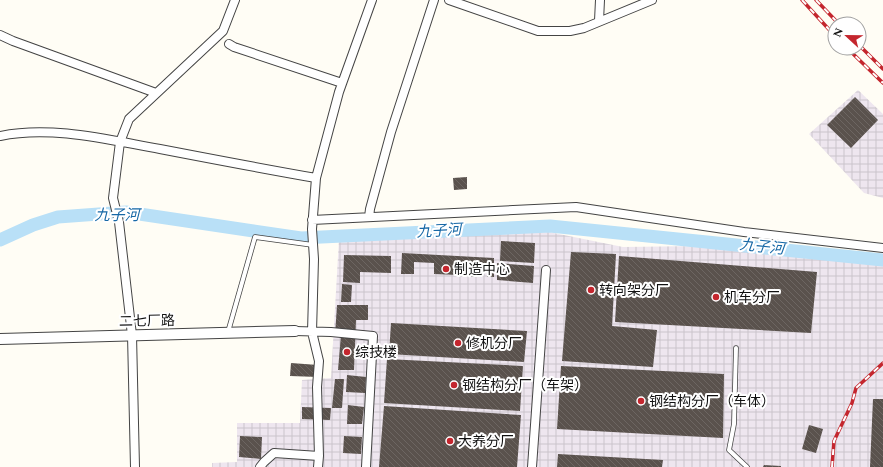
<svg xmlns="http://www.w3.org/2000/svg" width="883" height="467" viewBox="0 0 883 467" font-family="Spectral,'Noto Sans SC',serif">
<defs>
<pattern id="industrial-grid" width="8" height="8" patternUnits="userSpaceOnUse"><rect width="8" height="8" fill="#eee6ef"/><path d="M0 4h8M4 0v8" fill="none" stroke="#cbc4cc"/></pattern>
<pattern id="building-back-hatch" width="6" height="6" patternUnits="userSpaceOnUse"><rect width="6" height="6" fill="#5a524d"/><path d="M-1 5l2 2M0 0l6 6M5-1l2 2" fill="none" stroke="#6d6662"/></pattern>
</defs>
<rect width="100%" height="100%" fill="#fffdf5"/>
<path fill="url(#industrial-grid)" d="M858,90L883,114V198L864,193L809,134Z
M549,232L623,247L699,246L883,265V467H212V463L237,462V423H300L302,380L331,378L339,239Z"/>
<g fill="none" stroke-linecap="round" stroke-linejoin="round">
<path stroke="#b9e0f7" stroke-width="13" d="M0,240L33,225L58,217L126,212L301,238L550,226L883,260"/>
</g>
<path fill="url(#building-back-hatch)" d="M855,97L878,120L851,148L827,125Z
M467,177V189L454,190L453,178Z
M501,241L535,243L534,263L500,261Z
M571,252L616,254L612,326L657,330L653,367L562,361Z
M402,253L494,258V277H487V264H479L478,277L468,276L470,263L459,262L458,275L434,274V263L414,262V274H401Z
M344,255L391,256V273L360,272V283L343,282Z
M619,256L817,272L811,333L615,322Z
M497,263L534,266L533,283L497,280Z
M342,284L352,285L351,302H341Z
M337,305H368V320H356L354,370H338L341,335H335Z
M391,323L527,331L524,362L389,354Z
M387,359L523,366L520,411L384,403Z
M291,363L318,365V377L290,376Z
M561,366L724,374L723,438L557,429Z
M347,375L366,377L365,393L346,392Z
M335,379H344L342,408H332Z
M873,399H883V467H870Z
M348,405L364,407L362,424H347Z
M384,406L521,415L517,467H379Z
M302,407L331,408L330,420L302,419Z
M809,425L823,429L816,453L802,449Z
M240,436L262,437L261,459L239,457Z
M344,436L362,437L361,454L343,453Z
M558,454L663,460L662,467H557Z
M764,465L781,466V467H763Z"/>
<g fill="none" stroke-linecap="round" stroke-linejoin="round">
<defs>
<path id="service" d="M228,332L255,237L313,245
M736,348L734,424L729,450L747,467"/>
<path id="minor" d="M449,0L538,31H570L584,28L652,0
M599,21L600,0
M0,35L13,41L156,93
M229,44L234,47L342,83
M0,136C51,125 109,140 160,149C212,159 264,169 316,178
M369,217L370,209L391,132L434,0
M312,220L576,207L744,232L883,248
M295,331L331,332L373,336L366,467
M135,467L132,335L119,222L113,198L120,142L129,119L223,31L235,0
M260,467L264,462L274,453L319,456
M318,467L319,456L317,387L319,361L312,332L314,259L312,229L316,178L339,92L372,0
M532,467L546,270"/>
<path id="tertiary" d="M0,339L295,331"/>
</defs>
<use href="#service" stroke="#444" stroke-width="5.5"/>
<use href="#minor" stroke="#444" stroke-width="10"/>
<use href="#tertiary" stroke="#444" stroke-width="12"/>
<use href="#service" stroke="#fff" stroke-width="4"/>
<use href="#minor" stroke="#fff" stroke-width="8"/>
<use href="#tertiary" stroke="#fff" stroke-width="10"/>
<defs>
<path id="rail" d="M802,0L835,36
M816,0L839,24
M859,45L883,69
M847,48L883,83
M832,467L834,441L852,403L856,388L883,363"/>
</defs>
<use href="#rail" stroke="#c4262e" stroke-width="3.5"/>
<use href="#rail" stroke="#fff" stroke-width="2" stroke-dasharray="6" stroke-linecap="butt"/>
</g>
<g fill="#c4262e" stroke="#fff" stroke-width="1.5">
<circle cx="446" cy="269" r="4"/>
<circle cx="591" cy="290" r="4"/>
<circle cx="716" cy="297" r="4"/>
<circle cx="458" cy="343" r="4"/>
<circle cx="347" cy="352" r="4"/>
<circle cx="454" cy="385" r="4"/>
<circle cx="641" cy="401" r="4"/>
<circle cx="450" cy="441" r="4"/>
</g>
<g text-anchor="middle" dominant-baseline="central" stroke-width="4" stroke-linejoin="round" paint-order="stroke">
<g font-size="14" fill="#111" stroke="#fff" text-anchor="start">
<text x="454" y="269">制造中心</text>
<text x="599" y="290">转向架分厂</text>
<text x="724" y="297">机车分厂</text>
<text x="466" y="343">修机分厂</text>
<text x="355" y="352">综技楼</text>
<text x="462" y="385">钢结构分厂（车架）</text>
<text x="649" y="401">钢结构分厂（车体）</text>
<text x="458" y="441">大养分厂</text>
</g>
<g font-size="14" fill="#111" stroke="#fff">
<text transform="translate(147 321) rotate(-1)">二七厂路</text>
</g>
<g font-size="15" font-style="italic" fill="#1768a6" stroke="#fff">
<text x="117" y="215">九子河</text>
<text transform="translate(439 231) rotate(-3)">九子河</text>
<text transform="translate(762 247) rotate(6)">九子河</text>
</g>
</g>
<g transform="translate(847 36) rotate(292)"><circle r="19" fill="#ffffff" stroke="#a0a0a0"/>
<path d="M0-3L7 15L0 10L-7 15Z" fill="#c4262e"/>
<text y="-6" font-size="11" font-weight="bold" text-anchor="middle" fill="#111111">N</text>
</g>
</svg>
